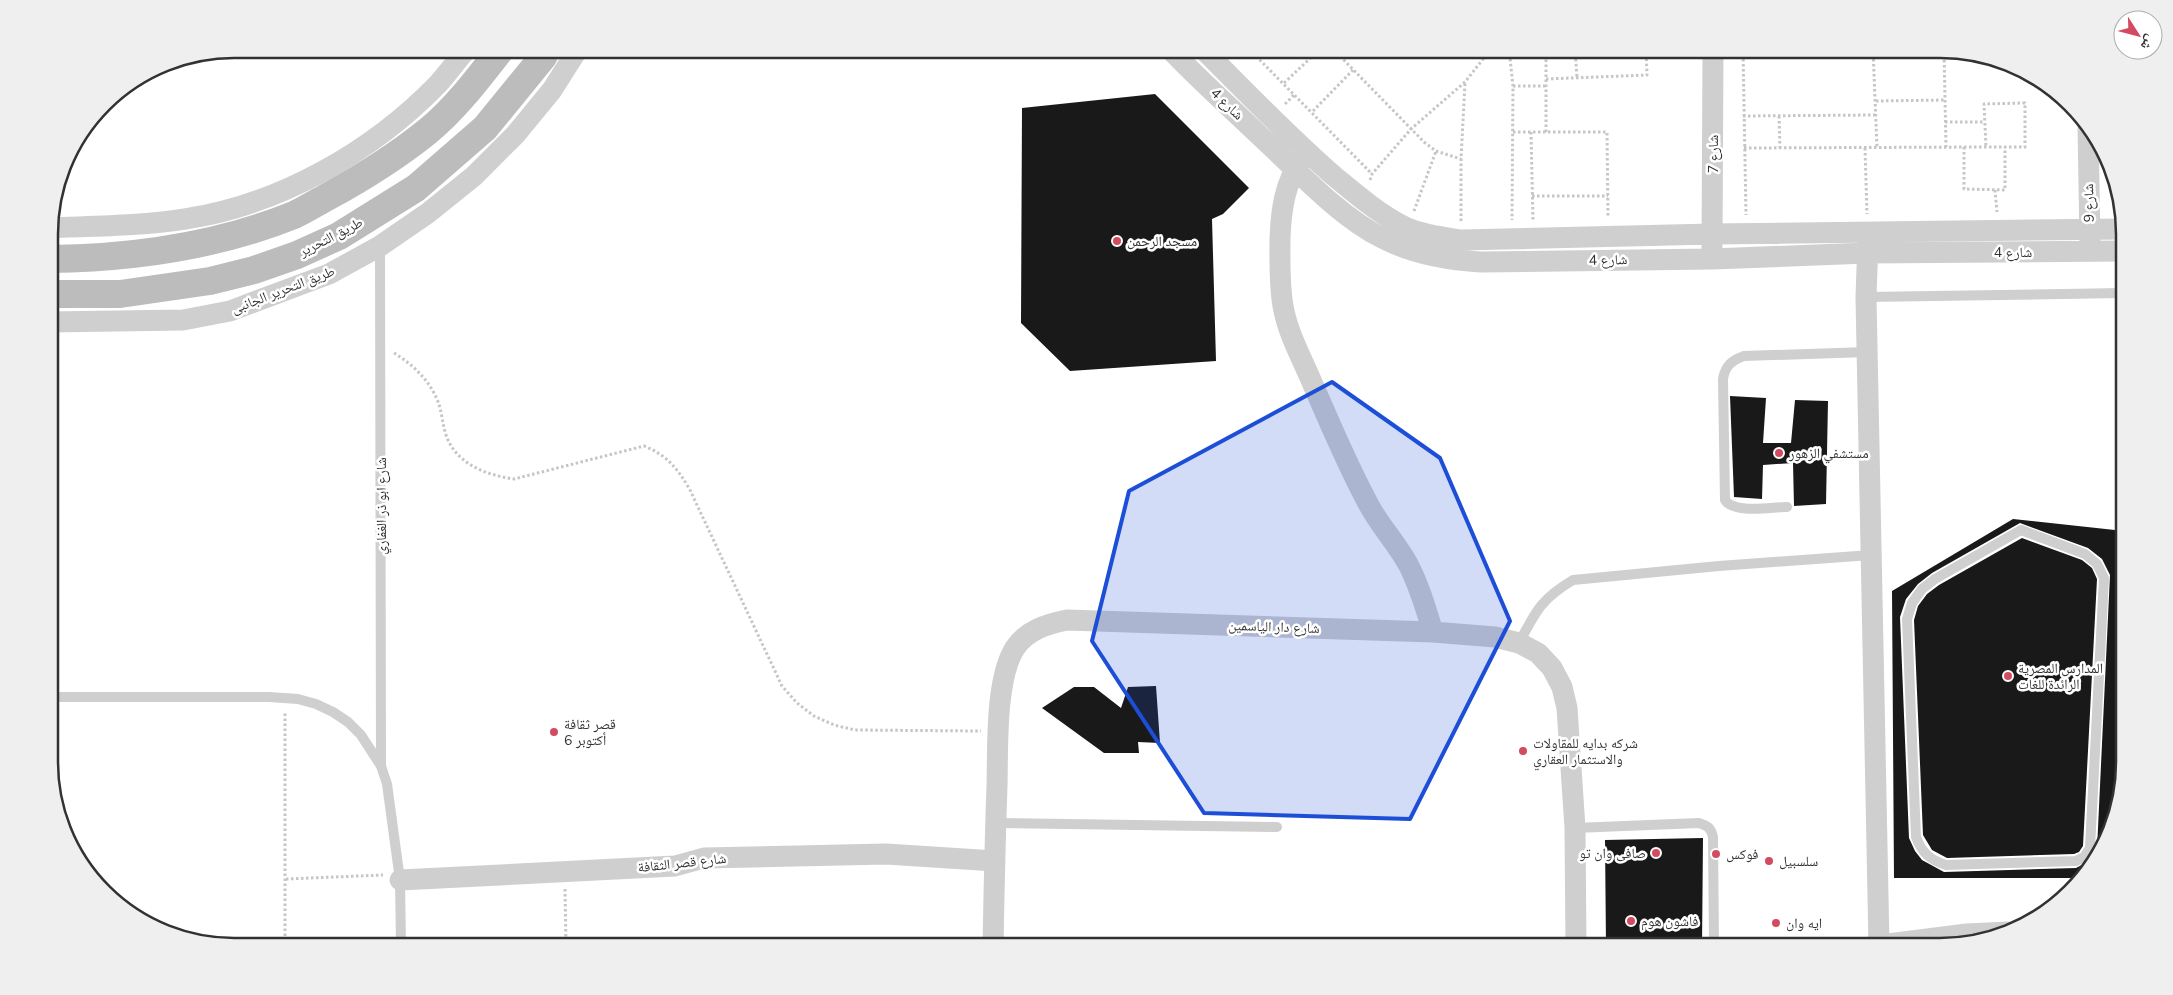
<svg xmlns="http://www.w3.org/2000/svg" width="2173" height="995" viewBox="0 0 2173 995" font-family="'Nunito Sans','Noto Naskh Arabic',sans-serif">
<rect width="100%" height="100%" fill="#fff"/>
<path fill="#191919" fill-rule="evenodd" d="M1155,94L1249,188L1223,214L1212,219L1216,361L1070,371L1021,323L1022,108Z
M1730,396L1766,398L1763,443H1791L1795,400L1828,401L1826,504L1794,506L1793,463L1763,465L1762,499L1734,497Z
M2013,519L2124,531V762L2110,832L2082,878H1894L1892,591ZM2020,523L2088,548L2102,559L2110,575L2097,849L2089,861L2076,868L1944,872L1922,860L1915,851L1909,838L1900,617L1906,599L1918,584L1932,573Z
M2022,538L2082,560L2092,568L2097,579L2083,846L2079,852L2074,854L1947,858L1932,850L1923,835L1914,620L1918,606L1927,594L1939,585Z
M1156,686L1160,743L1138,742L1139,753H1104L1042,708L1074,687H1094L1121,708L1128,687Z
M1703,838L1702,946H1606L1605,840Z"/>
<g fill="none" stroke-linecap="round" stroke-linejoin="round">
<path stroke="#c6c6c6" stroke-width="3" stroke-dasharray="2.5 2.5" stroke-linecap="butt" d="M1249,49L1372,174
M1333,49L1424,142L1436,151L1461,159
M1509,49L1513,86L1512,220
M1575,49L1577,78
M1743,49L1746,215
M1873,49L1877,148
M1944,50L1946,147
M1546,79L1647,75L1646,49
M1284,83L1320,49
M1513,86H1546
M1876,101L1945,100
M1285,104L1295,94
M1313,111L1353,70
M1743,116L1876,115
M1779,116L1780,148
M1945,122H1984
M1513,132H1607L1608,218
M1531,132L1533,220
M1546,132V49
M1964,147V189L2005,190V147
M1744,148L1986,147H2025V103L1984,104L1986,147
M1865,148L1867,214
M1370,180L1372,174L1411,129L1465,82L1491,49
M1995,190L1997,212
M1532,196H1608
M1414,211L1436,151
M1461,221V159L1465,83
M394,353C412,364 427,378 436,397C442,409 442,423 446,435C456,464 486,475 514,479L644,446C667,455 678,469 690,490L782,686L797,703L814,716L834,725L855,730L981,731
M286,879L383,875
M565,889L566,946
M285,946V712"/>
<path stroke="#cfcfcf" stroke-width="10" d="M380,246L381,765
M1866,297L2123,293
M1787,507C1771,507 1734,514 1725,500L1723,379C1725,366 1732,360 1744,356L1867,352
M2021,530L2085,554L2097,564L2104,578L2090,848L2084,857L2076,861L1946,865C1930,860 1922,853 1916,837L1907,619L1912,603L1922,589L1935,579Z
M1519,643C1536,611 1541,599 1573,580L1719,566L1871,555
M50,697H269L298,699L316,704L333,712L348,722L361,735L381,766L387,784L400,880L401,946
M996,823L1277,827
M1575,828L1699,823C1708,826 1711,828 1713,837L1714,946
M993,943L1117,945"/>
<path stroke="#cfcfcf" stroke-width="21" d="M1170,49C1198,79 1230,107 1260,136C1297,170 1337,215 1382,238C1413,254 1446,260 1481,262L1712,259L1867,253L2123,251
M1203,49C1246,92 1288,136 1334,176C1357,195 1379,214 1405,227C1423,235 1442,237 1461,240L1712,234L2123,229
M2088,125L2090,244
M1302,159C1285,181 1281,210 1280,238C1280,261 1279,283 1283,306C1288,335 1303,360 1314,387C1332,428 1349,469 1370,507C1381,527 1397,544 1408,564C1419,585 1426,609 1433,632
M49,228C95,226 140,226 185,219C279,205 372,152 438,84C448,73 457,60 467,49
M1868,240L1866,297L1879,946
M1712,248L1713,49
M49,322L183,320L230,311L329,274L380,246L428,213L474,176L515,135L552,90L578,49
M400,880L675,866L704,858L886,854L995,861
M993,946C994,893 995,840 997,786C998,749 995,679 1015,648C1027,630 1047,624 1067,620L1433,632L1495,637L1519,643L1538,653L1552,668L1562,687L1567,708L1575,828L1576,946
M1872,946L1967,934L2008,932"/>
<path stroke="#bcbcbc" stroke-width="28" d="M49,259C132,258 217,246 294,215C305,210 316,203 327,197C362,178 397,156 428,131C456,108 479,77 501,49
M49,294H120L210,281L254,270L297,255L339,236L416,188L485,128L543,57L547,49"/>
</g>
<path fill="#1d4ed8" fill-opacity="0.2" stroke="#1d4ed8" stroke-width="4" stroke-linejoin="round" d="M1332,382L1440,458L1510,621L1410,819L1204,813L1092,641L1129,491Z"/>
<g fill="#d34b60" stroke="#fff" stroke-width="2">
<circle cx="1117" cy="241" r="5"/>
<circle cx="1779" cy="453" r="5"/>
<circle cx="2008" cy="676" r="5"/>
<circle cx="554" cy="732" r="5"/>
<circle cx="1523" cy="751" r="5"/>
<circle cx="1656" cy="853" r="5"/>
<circle cx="1716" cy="854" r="5"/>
<circle cx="1769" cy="861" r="5"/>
<circle cx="1631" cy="921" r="5"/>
<circle cx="1776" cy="923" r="5"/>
</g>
<g text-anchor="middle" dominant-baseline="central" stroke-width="5" stroke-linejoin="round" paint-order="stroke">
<g font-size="14" fill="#323232" stroke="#fff">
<text transform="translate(1227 104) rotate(44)">شارع 4</text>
<text transform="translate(1713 154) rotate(-90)">شارع 7</text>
<text transform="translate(2089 203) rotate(-91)">شارع 9</text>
<text transform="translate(331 237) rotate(-27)">طريق التحرير</text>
<text x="2013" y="252">شارع 4</text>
<text transform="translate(1608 260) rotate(-1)">شارع 4</text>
<text transform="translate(283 290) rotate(-21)">طريق التحرير الجانبى</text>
<text transform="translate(381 506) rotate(-90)">شارع ابو ذر الغفاري</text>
<text transform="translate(1274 627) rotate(2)">شارع دار الياسمين</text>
<text transform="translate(682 863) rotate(-6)">شارع قصر الثقافة</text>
</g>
<g font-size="14" fill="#323232" stroke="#fff" text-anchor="start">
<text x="1127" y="241">مسجد الرحمن</text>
<text x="1789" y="453">مستشفي الزهور</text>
<text x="2018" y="668">المدارس المصرية<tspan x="2018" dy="16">الرائدة للغات</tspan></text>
<text x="564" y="724">قصر ثقافة<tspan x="564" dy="16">6 أكتوبر</tspan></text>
<text x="1533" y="743">شركه بدايه للمقاولات<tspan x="1533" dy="16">والاستثمار العقاري</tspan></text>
<text x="1646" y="853" text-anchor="end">صافى وان تو</text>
<text x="1726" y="854">فوكس</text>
<text x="1779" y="861">سلسبيل</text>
<text x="1641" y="921">فاشون هوم</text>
<text x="1786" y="923">ايه وان</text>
</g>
</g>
<path d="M0 0H2173V995H0ZM234 58H1940A176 176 0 0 1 2116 234V762A176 176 0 0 1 1940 938H234A176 176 0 0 1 58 762V234A176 176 0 0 1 234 58Z" fill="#efefef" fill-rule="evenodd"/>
<path fill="none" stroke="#323232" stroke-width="2.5" d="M234 58H1940A176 176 0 0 1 2116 234V762A176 176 0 0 1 1940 938H234A176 176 0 0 1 58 762V234A176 176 0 0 1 234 58Z"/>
<g transform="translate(2138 35) rotate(126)"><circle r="24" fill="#ffffff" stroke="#adadad"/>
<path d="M0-4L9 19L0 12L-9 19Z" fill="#d34b60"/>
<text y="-8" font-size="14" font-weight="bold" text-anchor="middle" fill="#323232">ش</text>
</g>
</svg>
